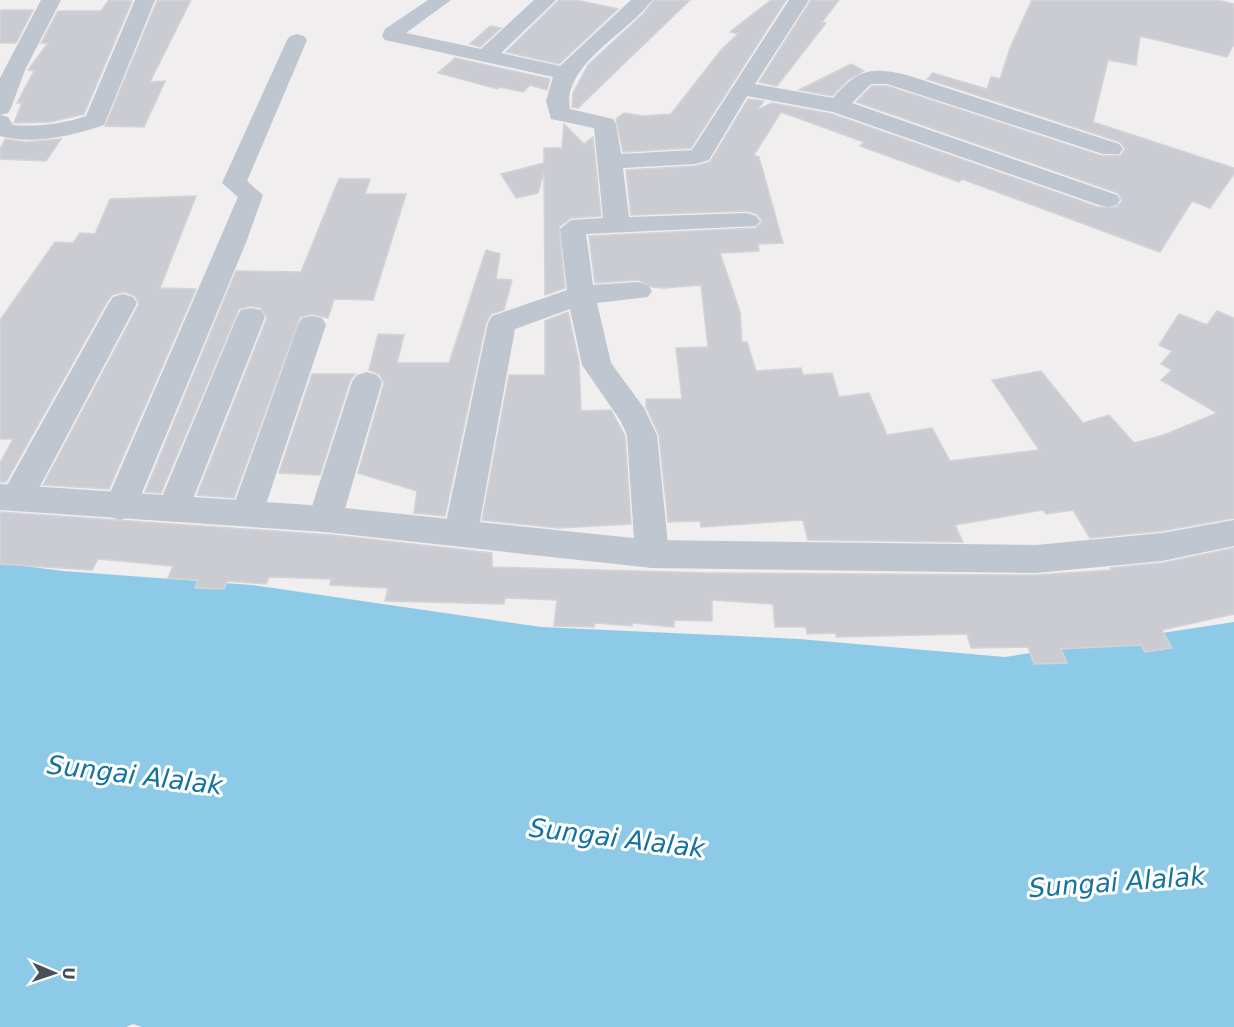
<svg xmlns="http://www.w3.org/2000/svg" width="1234" height="1027" viewBox="0 0 1234 1027" font-family="'DejaVu Sans',sans-serif">
<rect width="100%" height="100%" fill="#f0eeee"/>
<path fill="#8dcae7" d="M0,563L63,571L252,585L541,627L799,639L1005,657L1234,622V1027H142L133,1024L126,1027H0Z"/>
<path fill="#cbccd2" stroke="#d2d3d9" stroke-width="1.5" d="M109,0L132,1L84,114L50,122L14,123L22,103H17L34,71L28,70L48,43H41L58,11H101Z
M191,0L150,82L165,81L144,127L105,126L157,1Z
M559,0H576L618,9L559,64L506,52Z
M654,0H690L578,108L572,107L573,93L588,65L643,14Z
M771,0H786L691,148L623,152L616,119L624,113L643,116L671,114L721,50L738,34L730,32Z
M811,0H839L822,22L826,23L777,86L759,82Z
M1032,0H1217L1234,4V44L1227,57L1140,36L1136,65L1108,60L1093,122L1234,168V174L1210,208L1192,201L1160,252L962,179L959,182L860,146L864,142L781,112L754,155L759,157L783,243L758,244L759,251L720,253L740,312L742,342H747L756,371L801,368L803,375L832,373L839,397L869,393L887,435L932,428L950,461L1039,450L992,380L1041,371L1083,423L1109,415L1134,443L1164,435L1217,413L1161,380L1172,370L1161,364L1172,351L1159,345L1179,314L1207,325L1217,311L1234,318V518L1162,531L1090,538L1073,510L1046,514L1043,510L955,525L963,542L808,540L803,520L701,527L700,521L668,522L659,435L646,407V399H682L676,348L708,347L701,285L664,288L652,287L638,280L595,283L589,236L756,228L762,221L757,214L747,211L631,215L626,170L695,166L710,162L748,99L764,101L757,110L772,103L832,114L1098,207H1117L1122,201L1118,193L856,102L872,86H887L1102,156L1121,155L1125,149L1120,142L927,79L933,73L987,89L991,77L1000,79L1010,48Z
M0,10H33L16,43H0Z
M490,26L501,28L480,47L470,44Z
M455,58L550,79L547,90L530,85L523,92L500,87L498,89L438,73Z
M851,64L864,71L848,80L832,96L799,90Z
M564,124L584,144L593,137L601,216L571,218L559,227L565,288L545,295L544,172L538,193L516,198L501,174L544,163V148H562Z
M5,139L26,142L61,139L46,161L0,159V149Z
M339,179H370L365,194H406L373,300L334,299L328,318L312,314L300,317L234,498L197,495L267,318L261,308L251,306L239,309L161,493L145,492L236,271L301,272Z
M196,196L160,288L196,289L109,489L43,485L139,304L135,296L124,292L112,295L107,302L6,482H0V463L13,439H0V320L55,242L73,243L80,233L95,234L110,199Z
M486,250L500,254L496,279L512,280L504,310L491,314L486,323L445,516L414,513L417,491L358,473L384,383L379,374L369,370L378,334L404,335L397,363H449Z
M568,312L579,362L581,411L611,410L625,436L631,524L559,528L482,520L509,375H545V321Z
M312,374H355L350,381L320,475L279,473Z
M0,512L333,535L492,553V567L708,573L1036,575L1111,570L1110,568L1162,563L1234,548V614L1162,630L1172,648L1145,652L1141,645L1061,649L1067,663L1034,664L1028,647L971,648L967,634L836,637V633L807,634L806,627H775L773,604L712,600V621L674,620V627L632,623V626L595,623L594,627L554,626L557,600L505,598L504,604L385,601L388,588L330,585L331,579L269,577L266,584L227,581L224,589L195,588L198,580L168,578L173,566L98,559L92,570L0,564Z"/>
<g fill="none" stroke-linecap="round" stroke-linejoin="round">
<path fill="#bfc6cf" fill-rule="evenodd" d="M41,0H61L25,70L11,108L8,113L0,115V78Z
M135,0H155L104,125C72,136 34,145 0,136V115L8,117L13,125C37,127 63,124 86,116Z
M428,0H451L406,33L481,49L534,0H556L501,53L560,66L631,0H652C629,33 562,64 570,109L613,119L616,124L621,154L692,150L789,0H809L755,84L833,98C858,70 869,66 907,75L1119,144L1123,149L1119,154H1103L887,84H871L852,103L1117,195L1120,200L1117,205L1108,207L1099,205L833,112L747,96L709,160L695,164L623,168L629,217L747,213L756,216L760,221L756,226L586,234L593,285L638,282L648,285L652,291L648,297L597,303L611,363L644,408L657,435L669,554L664,564L652,568L640,564L635,554L627,435L620,420L582,365L570,309L515,329L478,532L473,541L461,545L449,541L444,532L488,323L492,316L567,290L560,229L571,220L603,218L594,128L551,119L546,101L553,77L385,40L382,36L385,29Z
M297,34L304,36L307,40L247,181L263,195L247,240L136,507L132,516L120,520L108,516L104,507L238,197L222,183L287,40L290,36Z
M123,294L133,297L137,303L29,507L17,511L5,507L1,498L5,489L109,303L113,297Z
M251,308L261,310L265,317L189,509L185,518L173,522L161,518L157,509L237,317L241,310Z
M312,316L322,318L326,325L263,513L259,522L247,526L235,522L231,513L298,325L302,318Z
M367,372L377,375L382,382L342,519L337,528L325,532L313,528L308,519L352,382L357,375Z"/>
<path fill="#bfc6cf" fill-rule="evenodd" d="M0,484L325,506L652,540L1036,545L1162,533L1234,520V546L1162,561L1036,573L652,568L325,532L0,510Z"/>
</g>
<g text-anchor="middle" dominant-baseline="central" stroke-width="6" stroke-linejoin="round" paint-order="stroke">
<g font-size="26" font-style="italic" fill="#1473a0" stroke="#fff">
<text transform="translate(135 775) rotate(7)">Sungai Alalak</text>
<text transform="translate(617 838) rotate(7)">Sungai Alalak</text>
<text transform="translate(1117 882) rotate(-4)">Sungai Alalak</text>
</g>
</g>
<g transform="translate(54 973) rotate(92)" stroke="#ffffff" stroke-width="4.5" paint-order="stroke">
<path d="M0-4.5L10 22L0 15L-10 22Z" fill="#474f5a"/>
<text y="-9" font-size="16" font-weight="bold" text-anchor="middle" fill="#474f5a">U</text>
</g>
</svg>
